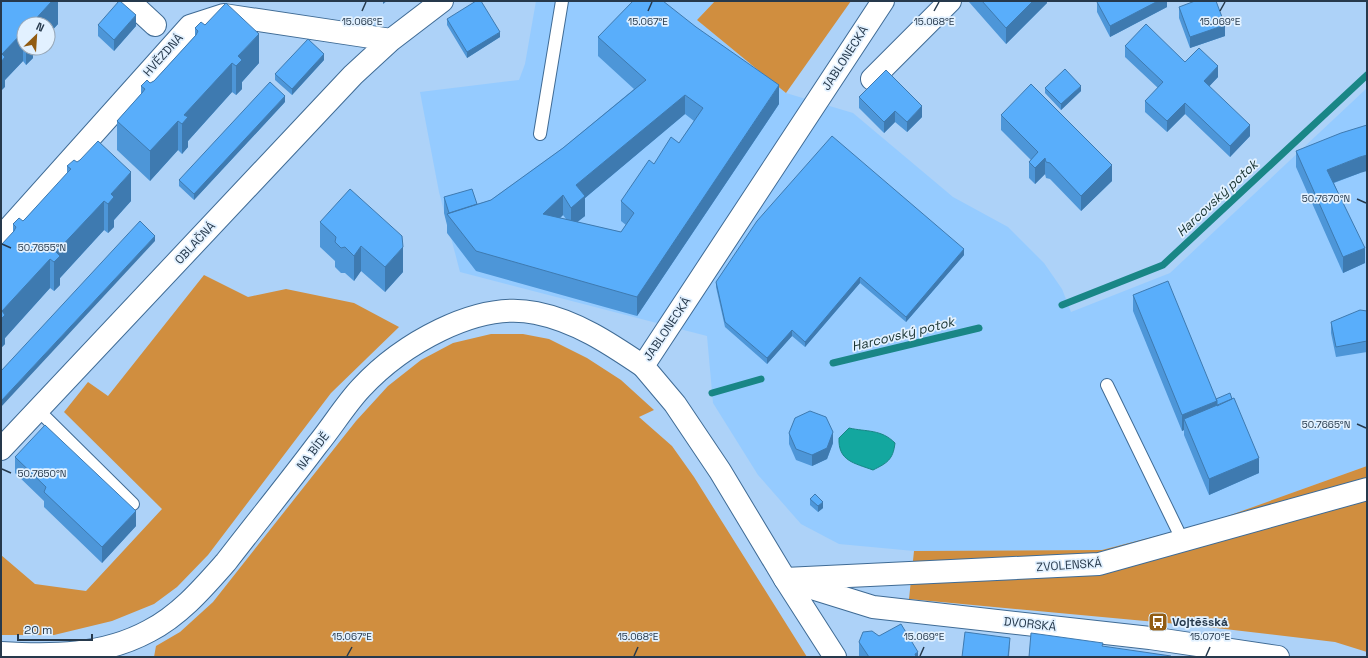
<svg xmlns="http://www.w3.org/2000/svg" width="1368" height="658" viewBox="0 0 1368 658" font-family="'Space Grotesk',sans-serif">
<rect width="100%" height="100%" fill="#add2f8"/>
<path fill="#95cbff" d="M536,1H715L697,20L786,93L853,113L953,197L1008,227L1044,263L1062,289L1071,312L1170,273L1367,88V466L1214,521L1102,550L914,551L839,544L801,524L758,475L713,403L707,336L460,272L439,192L420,92L519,80L525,64Z"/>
<path fill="#d08e3f" d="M715,1H851L786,93L697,20Z
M204,275L248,297L286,289L354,303L399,327L331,393L208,555L177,587L154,604L112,621L54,635H1V555L35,584L86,591L162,509L64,412L88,382L108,396Z
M491,334H523L549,339L587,358L621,380L654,410L639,417L672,446L694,477L807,657H154L156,646L180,632L213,602L356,421L388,386L421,360L453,343Z
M1367,466V652L1335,642L1199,626L909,599L914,551L1102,550L1214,521Z"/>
<path fill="#13a79f" stroke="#198686" d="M849,428C867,432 881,429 895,443C893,460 887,463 873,470C854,463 838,461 839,438Z"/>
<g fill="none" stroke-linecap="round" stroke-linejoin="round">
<path stroke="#198686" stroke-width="7" d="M1062,305L1163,265L1367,75
M833,363L979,328
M712,393L761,379"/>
<defs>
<path id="service" d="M540,134L562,1
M1107,385L1178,531L1180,542
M38,410L133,504"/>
<path id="minor" d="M129,1L155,25
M872,79L950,1
M1,237L190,26L224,15L391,40
M1,449L353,75L391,40L442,1
M785,579L1099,564L1367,489
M799,584L873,607L1150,638L1278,657"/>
<path id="tertiary" d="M1,653C51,656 103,656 149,631C180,615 203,588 226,562C256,523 287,485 317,445C332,427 345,405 361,388C400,346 476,300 536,313C576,321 609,343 643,366"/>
<path id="secondary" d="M835,657L785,579L720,471L675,404L643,366L883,1"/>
</defs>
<use href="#service" stroke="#3f6b95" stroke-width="14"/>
<use href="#minor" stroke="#3f6b95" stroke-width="24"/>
<use href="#tertiary" stroke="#3f6b95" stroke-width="24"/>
<use href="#secondary" stroke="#3f6b95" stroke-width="24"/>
<use href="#service" stroke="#fff" stroke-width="12"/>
<use href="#minor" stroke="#fff" stroke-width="22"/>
<use href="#tertiary" stroke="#fff" stroke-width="22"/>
<use href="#secondary" stroke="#fff" stroke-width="22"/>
</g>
<path fill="#4d96d8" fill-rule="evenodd" d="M1,1H58V24L48,35V24H24V48H36L33,51V58L26,65L23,61L5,80V87Z
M969,1H1047V3L1006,44L969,2Z
M1167,1V7L1110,37L1097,12V2Z
M1179,7L1225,36L1190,48L1179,18Z
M447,19L500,37L467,58L447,25Z
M98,25L136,26L114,51L98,36Z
M205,25L259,63L242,82V89L236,95L232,92L188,141V147L182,154L178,150L150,181L117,150V121L141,94V86L150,83L154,81L195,36V28Z
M598,37L779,104L637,316L476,271L447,233V225L444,213V197L477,204L491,200L563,148L634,89L598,56ZM685,114L694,121L679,143L654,164L621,201V221L626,225L621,232L577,222L585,216V198ZM563,215L566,219L560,218Z
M1125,46L1218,77L1209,86L1250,136L1230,157L1185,114L1167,132L1145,112V101L1158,88L1125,57Z
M324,60L292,95L275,80V74Z
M1045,88L1081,91L1061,110L1045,93Z
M859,97L922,117L907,132L895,122L884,133L859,108Z
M285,102L194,200L179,186V180Z
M1001,115L1112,181L1081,211L1050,179L1046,178L1045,174L1035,184L1029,178V162L1031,160L1001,130Z
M1296,151L1360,173L1334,183L1365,263L1343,273L1296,167Z
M77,162L131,201L114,220V227L108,233L104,230L60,278V285L54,291L50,288L5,338V344L1,348L13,232V224L23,221L26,218L67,174V166Z
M320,222L403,272L385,292L361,271L354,281L345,273H341L335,267V261L320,247Z
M964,255L906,322L860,283L805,347L792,336L767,364L725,327L716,287V282Z
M1133,295L1216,399L1259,473L1209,495L1184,435V430L1182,431L1133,311Z
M1367,311V352L1336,357L1331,333V322Z
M789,433L833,443L827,459L812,466L796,460L789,444Z
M15,457L136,526L102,563L44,507V501L15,473Z
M810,499L823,508L818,512L810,505Z
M879,636L918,657H859V642Z"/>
<path fill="#3e7ab0" d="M52,1H58V24L48,35V24H31Z
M383,1H387L383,4Z
M1033,1H1047V3L1006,44V28Z
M1158,1H1167V7L1110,37V26Z
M136,15V26L114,51V40Z
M1225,25V36L1190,48V37Z
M23,32V61L5,80V87L1,91V62L2,54Z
M500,32V37L467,58V52Z
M259,34V63L242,82V89L236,95V66L238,56Z
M26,48H36L33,51V58L26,65Z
M324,54V60L292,95V89Z
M232,63V92L188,141V147L182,154V124L184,115Z
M1218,66V77L1204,92V81Z
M779,85V104L637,316V297Z
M1081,86V91L1061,110V104Z
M685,95V114L585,198V216L571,227V208L576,185Z
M285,96V102L194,200V194Z
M1185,103V114L1167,132V121Z
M922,106V117L907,132V122Z
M895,111V122L884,133V122Z
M178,121V150L150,181V151Z
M1250,125V136L1230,157V146Z
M1367,155V171L1360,173L1327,185V170L1360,157Z
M1045,158V174L1035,184V168Z
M1112,165V181L1081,211V196Z
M131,172V201L114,220V227L108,233V204L111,194Z
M563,195V215L543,234V214Z
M104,201V230L60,278V285L54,291V262L56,252Z
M155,236V241L1,407V401Z
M361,246V271L354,281V256Z
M403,247V272L385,292V267Z
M1365,248V263L1343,273V257Z
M964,249V255L906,322V317Z
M50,259V288L5,338V344L1,348L2,311Z
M860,277V283L805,347V342Z
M792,330V336L767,364V358Z
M1217,401V416L1184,419V430L1182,431V415Z
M833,432V443L827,459L812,466V455Z
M1259,458V473L1209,495V479Z
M823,502V508L818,512V506Z
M136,511V526L102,563V547Z
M1010,638L1009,657H1008Z
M918,652V657H915V654Z"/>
<path fill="#59aefb" stroke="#3e7ab0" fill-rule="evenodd" d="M1,1H52L31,24H24V33L23,32L2,54L5,57L1,62Z
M119,1H120L136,15L114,40L98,25Z
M476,1H481L500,32L467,52L447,19Z
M633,1H663L696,27L779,85L637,297L476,251L447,214L491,200L563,148L646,80L598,37ZM685,95L703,108L679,143L671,137L654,164L649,160L621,201L634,213L621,232L543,214L563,195L571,208L585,196L576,185Z
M982,1H1033L1006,28Z
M1098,1H1158L1110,26L1097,2Z
M1195,1H1216L1225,25L1190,37L1179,7Z
M226,3L259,34L238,56L242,60L236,66L232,63L184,115L188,117L182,124L178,121L150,151L117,121L142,93L145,89L141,86L147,80L150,83L154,81L196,35L198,31L195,28L201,22L205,25Z
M1146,24L1185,62L1199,48L1218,66L1204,81L1250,125L1230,146L1185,103L1167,121L1145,101L1163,82L1125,46Z
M308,39L324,54L292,89L275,74Z
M1065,69L1081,86L1061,104L1045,88Z
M886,70L922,106L907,122L895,111L884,122L859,97Z
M270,82L285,96L194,194L179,180Z
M1031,84L1112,165L1081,196L1050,163L1046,162L1045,158L1035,168L1029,162L1038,152L1001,115Z
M1367,125V155L1360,157L1327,170L1365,248L1343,257L1296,151L1341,133Z
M832,136L964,249L906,317L860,277L805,342L792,330L767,358L725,322L716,282L757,221Z
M98,141L131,172L111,194L114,197L108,204L104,201L56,252L60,256L54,262L50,259L2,311L5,315L1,319V245L14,231L16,227L13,224L19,218L23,221L26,218L68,172L71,169L67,166L74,160L77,162L80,160Z
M350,189L402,236L403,247L385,267L361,246L354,256L345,247L341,248L335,242L336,237L320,222Z
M472,189L477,204L449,213L444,197Z
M140,221L155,236L1,401V371Z
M1168,281L1217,401L1182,415L1133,295Z
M1360,310L1367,311V341L1336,347L1331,322Z
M1230,393L1232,399L1217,406V401L1216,399Z
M1234,398L1259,458L1209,479L1184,419Z
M810,411L826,417L833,432L827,448L812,455L796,449L789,433L795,418Z
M45,425L136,511L102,547L44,492L46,487L15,457Z
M815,494L823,502L818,506L810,499Z
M901,624L918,652L915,654L916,657H869L859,642L863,632L872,631L879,636Z
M965,632L1010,638L1008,657H962Z
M1031,633L1103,643L1102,646L1171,656L1170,657H1029Z"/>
<path fill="none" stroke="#26394c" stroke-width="1.5" d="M362,11L366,2M648,11L652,2M934,11L939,2M1220,11L1225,2M1357,199L1366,203M2,244L11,248M1357,424L1366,428M2,469L11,473M347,656L352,647M634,656L638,647M920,656L924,647M1206,656L1210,647"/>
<defs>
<symbol id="bus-square" viewBox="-11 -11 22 22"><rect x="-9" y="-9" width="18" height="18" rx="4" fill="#925c12" stroke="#e2f1ff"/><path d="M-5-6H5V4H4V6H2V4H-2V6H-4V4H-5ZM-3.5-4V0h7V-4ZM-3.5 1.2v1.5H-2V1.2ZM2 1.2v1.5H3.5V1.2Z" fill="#fff"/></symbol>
</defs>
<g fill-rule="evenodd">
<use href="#bus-square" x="1147" y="611" width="22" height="22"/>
</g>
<g text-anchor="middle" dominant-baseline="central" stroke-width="3.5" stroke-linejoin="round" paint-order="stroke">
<g font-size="12" fill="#26394c" stroke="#e2f1ff">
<text transform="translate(163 55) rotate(-48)">HVĚZDNÁ</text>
<text transform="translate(845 58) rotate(-57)">JABLONECKÁ</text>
<text transform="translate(195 243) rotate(-47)">OBLAČNÁ</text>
<text transform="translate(667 329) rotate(-56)">JABLONECKÁ</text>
<text transform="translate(313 451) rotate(-52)">NA BÍDĚ</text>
<text transform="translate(1069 565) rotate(-4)">ZVOLENSKÁ</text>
<text transform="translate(1030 624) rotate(6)">DVORSKÁ</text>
</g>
<g font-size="12" font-weight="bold" fill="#26394c" stroke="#e2f1ff" text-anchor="start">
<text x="1172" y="622">Vojtěšská</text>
</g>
<g font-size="13" font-style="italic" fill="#15302e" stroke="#e2f1ff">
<text transform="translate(1217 198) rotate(-43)">Harcovský potok</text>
<text transform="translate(903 334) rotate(-14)">Harcovský potok</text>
</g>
</g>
<g font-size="10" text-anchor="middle" fill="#26394c" stroke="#e2f1ff" stroke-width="3.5" stroke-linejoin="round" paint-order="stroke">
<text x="362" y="25">15.066°E</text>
<text x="648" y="25">15.067°E</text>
<text x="934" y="25">15.068°E</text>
<text x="1220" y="25">15.069°E</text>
<text x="1326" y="202">50.7670°N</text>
<text x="42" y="251">50.7655°N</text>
<text x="1326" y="428">50.7665°N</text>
<text x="42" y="477">50.7650°N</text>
<text x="352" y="640">15.067°E</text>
<text x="638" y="640">15.068°E</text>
<text x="924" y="640">15.069°E</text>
<text x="1210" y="640">15.070°E</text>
</g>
<rect width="1368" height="658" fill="none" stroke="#26394c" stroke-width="4"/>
<g transform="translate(36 36) rotate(25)"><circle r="19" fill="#e2f1ff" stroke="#97a7b7"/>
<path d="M0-3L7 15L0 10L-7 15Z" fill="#925c12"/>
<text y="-6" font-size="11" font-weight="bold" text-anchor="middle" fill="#26394c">N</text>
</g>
<path d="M18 634v6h74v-6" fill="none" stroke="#26394c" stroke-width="2"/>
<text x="24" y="634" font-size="12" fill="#26394c" stroke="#e2f1ff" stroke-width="3" paint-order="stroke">20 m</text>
</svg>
